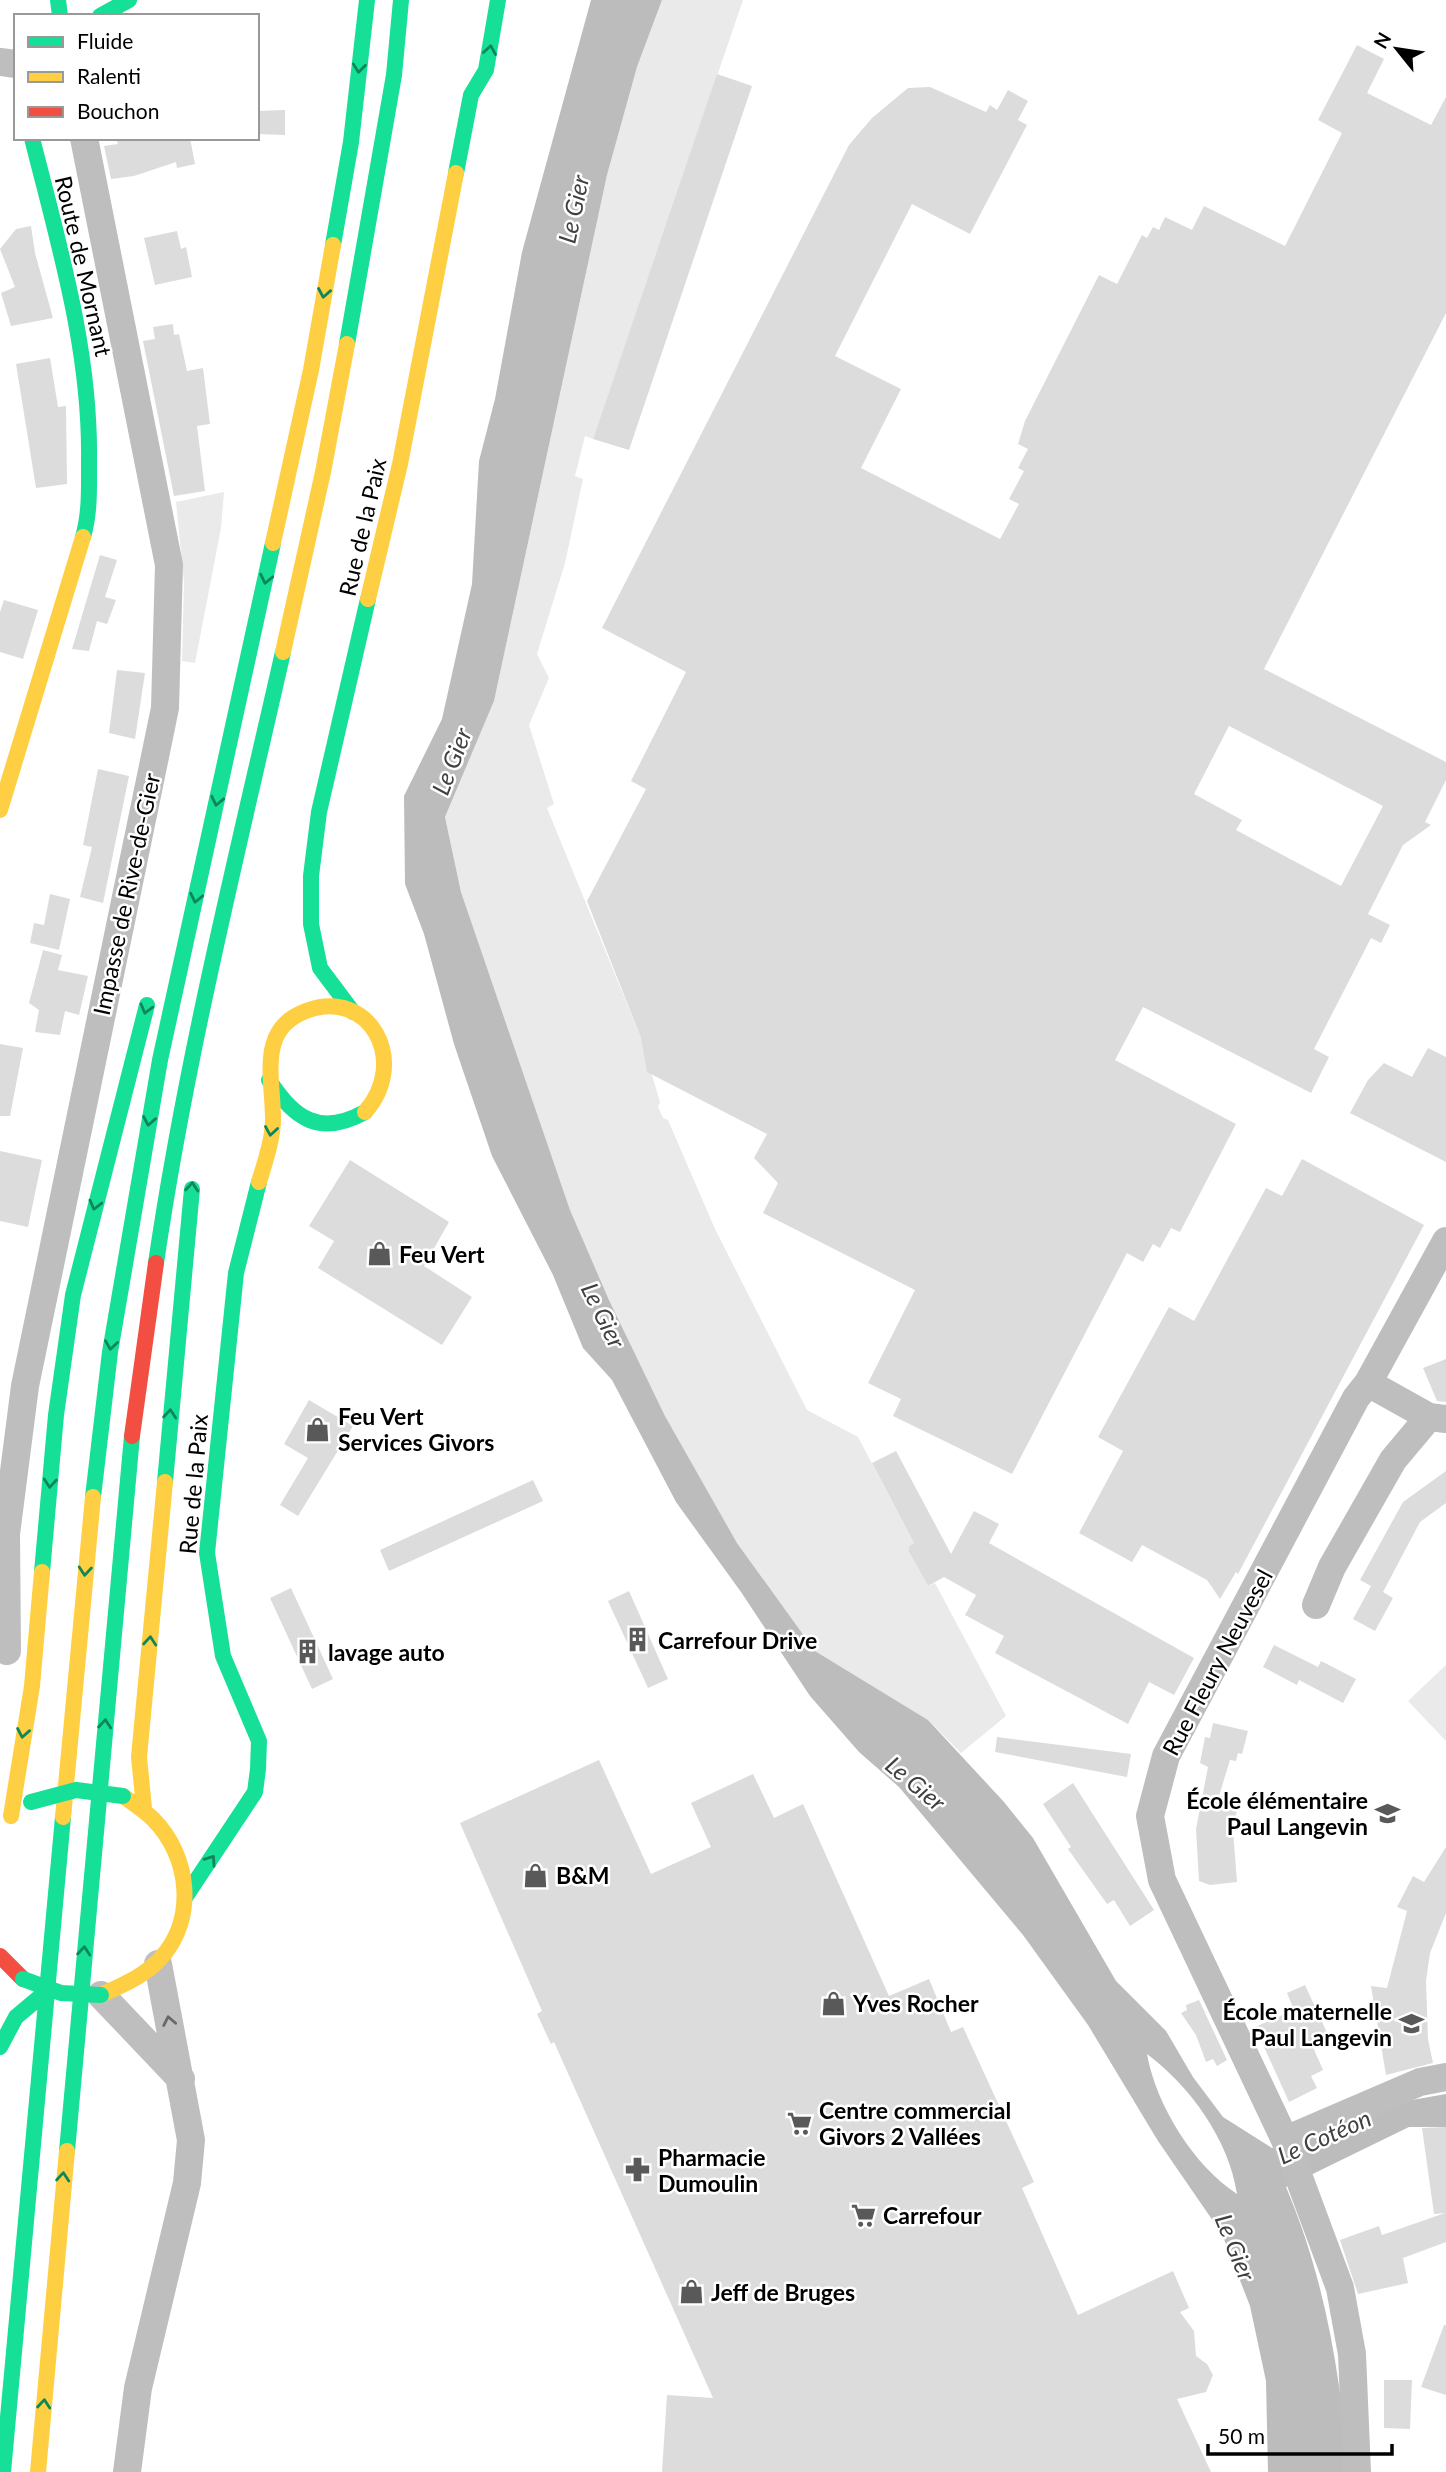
<svg xmlns="http://www.w3.org/2000/svg" width="1446" height="2472" viewBox="0 0 1446 2472" font-family="Lato,sans-serif">
<rect width="100%" height="100%" fill="#fff"/>
<path fill="#eaeaea" d="M662,0H743L593,439L585,436L575,476L583,479L565,563L537,654L549,678L529,725L554,804L547,808L641,1038L660,1102L658,1107L663,1118L668,1120L715,1229L807,1410L858,1437L914,1543L909,1546V1552L928,1586L935,1583L1006,1716L961,1753L928,1720L815,1651L737,1543L665,1416L609,1300L570,1210L461,892L445,817L494,701L607,175L637,67Z
M224,492L221,528L195,663L182,661L184,582L176,502Z
M1446,1665V1741L1408,1701Z"/>
<path fill="#bcbcbc" fill-rule="evenodd" d="M591,0H662L637,67L607,175L494,701L445,817L461,892L570,1210L609,1300L665,1416L737,1543L815,1651L928,1720L1004,1802L1033,1838L1116,1981L1166,2031L1193,2077L1223,2117L1272,2148L1298,2147L1412,2100L1446,2094V2127H1409L1286,2187C1313,2251 1329,2316 1339,2386C1343,2415 1348,2443 1346,2472H1268L1266,2381L1250,2306L1222,2234L1158,2141L1088,2025L1023,1935L899,1787L859,1752L810,1696L741,1592L676,1502L612,1380L583,1348L553,1275L492,1156L454,1044L424,934L405,884L404,796L442,719L472,584L479,461L495,399L522,252ZM1147,2054C1190,2086 1229,2140 1237,2194C1194,2166 1156,2105 1147,2054Z"/>
<path fill="#dcdcdc" fill-rule="evenodd" d="M1357,45L1384,59L1367,93L1431,125L1446,97V313L1264,669L1446,762V780L1425,822L1431,825L1403,845L1368,914L1390,925L1381,943L1371,938L1314,1049L1329,1057L1311,1093L1143,1007L1115,1060L1236,1124L1180,1232L1171,1228L1160,1248L1153,1244L1143,1262L1127,1253L1012,1474L893,1416L901,1399L868,1383L915,1290L763,1213L778,1183L754,1158L767,1134L647,1072L641,1038L587,901L646,789L631,781L686,672L602,628L849,145L872,118L908,88L930,87L986,112L990,105L997,110L1008,90L1028,101L1018,120L1027,125L970,234L912,204L835,356L901,389L861,468L1000,539L1019,504L1009,499L1024,471L1018,468L1028,449L1018,444L1025,421L1099,275L1117,284L1142,235L1147,238L1153,227L1159,230L1165,217L1192,230L1204,206L1285,246L1342,133L1318,120ZM1229,726L1383,806L1341,886L1236,830L1242,820L1194,794Z
M717,74L752,86L629,450L593,439Z
M285,110V135L257,134V111Z
M116,138H190L195,164L177,168L176,162L134,176L111,179L104,146L118,144Z
M31,226L35,253L53,318L11,326L1,293L15,287L0,249L16,229Z
M177,231L181,249L186,247L192,277L155,285L144,238Z
M173,324L174,335L179,334L187,371L203,368L210,424L197,426L205,491L174,496L143,341L155,339L153,327Z
M50,358L58,407L66,406L67,484L36,488L16,364Z
M100,555L117,560L105,597L116,600L107,624L97,621L89,651L72,649Z
M4,600L38,610L23,659L0,652V612Z
M117,670L145,673L135,739L109,733Z
M98,769L129,776L103,903L80,897L92,847L83,845Z
M50,894L70,899L59,950L30,943L34,923L44,925Z
M43,950L62,955L58,970L88,976L79,1015L65,1011L60,1035L35,1032L39,1010L29,1003Z
M0,1044L23,1048L10,1116H0Z
M1428,1048L1446,1057V1162L1350,1113L1368,1080L1384,1063L1412,1077Z
M0,1151L42,1160L28,1227L0,1221Z
M1302,1159L1424,1225L1238,1574L1236,1572L1220,1599L1207,1580L1142,1545L1132,1562L1079,1533L1123,1451L1098,1437L1169,1307L1194,1321L1266,1188L1282,1196Z
M350,1160L449,1222L424,1266L472,1297L442,1345L318,1268L334,1241L309,1226Z
M1446,1359V1402L1437,1401L1423,1368Z
M309,1400L353,1426L298,1516L280,1505L308,1458L284,1444Z
M896,1451L951,1554L974,1511L999,1524L989,1543L1194,1658L1174,1695L1149,1682L1128,1724L995,1653L1004,1636L965,1615L976,1595L944,1577L928,1586L909,1552V1546L914,1543L872,1463Z
M1446,1471V1503L1420,1522L1383,1592L1393,1598L1375,1631L1353,1619L1371,1586L1360,1580L1403,1502Z
M533,1480L543,1501L389,1571L380,1550Z
M291,1588L333,1679L312,1689L270,1598Z
M629,1591L668,1679L648,1688L608,1601Z
M1274,1645L1318,1667L1321,1661L1356,1679L1343,1703L1299,1680L1297,1685L1263,1667Z
M1213,1723L1248,1731L1242,1754L1238,1753L1236,1761L1230,1760L1219,1796L1239,1800L1233,1830L1237,1882L1210,1885L1199,1881L1196,1829L1208,1767L1200,1763L1205,1737L1210,1738Z
M997,1737L1131,1754L1127,1777L995,1752Z
M599,1760L651,1874L711,1847L691,1803L753,1774L774,1818L803,1804L889,1996L929,1979L951,2032L963,2027L1034,2182L1022,2188L1078,2315L1173,2271L1189,2308L1180,2312L1194,2331L1196,2356L1207,2364L1213,2375L1206,2392L1177,2399L1211,2472H662L667,2395L713,2398L554,2042L551,2044L537,2014L542,2011L460,1823Z
M1073,1783L1154,1910L1130,1926L1114,1900L1107,1904L1068,1849L1071,1847L1043,1804Z
M1446,1847V1913L1430,1953L1426,1981L1428,2039L1433,2063L1386,2075L1371,1986L1387,1988L1407,1911L1397,1907L1413,1876L1424,1882Z
M1305,1985L1329,2037L1312,2045L1323,2070L1311,2076L1317,2088L1289,2102L1255,2027L1294,2010L1287,1993Z
M1199,2000L1227,2060L1217,2066L1213,2059L1206,2062L1196,2035L1181,2013L1187,2010L1186,2005Z
M1446,2127V2242L1403,2258L1408,2283L1358,2294L1340,2240L1379,2226L1382,2235L1445,2213L1434,2214L1422,2128Z
M1444,2325H1446V2395L1421,2387Z
M1384,2380H1412L1410,2429L1384,2428Z"/>
<g fill="none" stroke-linecap="round" stroke-linejoin="round">
<path stroke="#bebebe" stroke-width="28" d="M0,62L16,64
M1368,1383L1429,1417L1446,1419
M1316,1605L1332,1567L1393,1460L1429,1417
M7,1651L6,1534L25,1386L165,708L169,565L84,138
M101,1995L181,2079
M1285,2140L1420,2082L1446,2077
M127,2472L138,2388L187,2183L191,2140L158,1964
M1357,2472L1352,2354L1340,2288L1285,2140L1162,1880L1150,1816L1166,1756L1356,1398L1368,1383L1446,1241"/>
<path stroke="#16e098" stroke-width="16" d="M58,0L60,16
M100,16L129,0
M32,138C59,246 91,351 89,463C89,488 90,513 83,537
M456,173L471,95L486,70L498,0
M333,245L351,142L367,0
M347,344L394,75L401,0
M353,1012L320,968L311,924V876L319,812L368,599
M269,1080C294,1119 320,1137 365,1112
M156,1263C186,1058 237,855 283,652
M165,1482L192,1189
M93,1497L110,1352L160,1060L273,543
M42,1572L56,1415L73,1295L147,1005
M186,1896L255,1792L258,1769L259,1741L223,1656L207,1553L236,1273L259,1182
M0,2047L16,2017L47,1991
M67,2151L132,1436
M3,2472L63,1817"/>
<path stroke="#ffcf43" stroke-width="16" d="M273,543L311,370L333,245
M368,599L400,464L456,173
M283,652L323,472L347,344
M0,810L83,537
M259,1182C265,1162 273,1139 273,1119C273,1078 257,1029 306,1011C369,987 410,1061 365,1112
M144,1808L139,1757L165,1482
M11,1816L32,1686L42,1572
M63,1817L93,1497
M101,1995C122,1985 143,1977 160,1959C197,1919 190,1856 153,1819C144,1810 133,1803 123,1796
M38,2472L67,2151"/>
<path stroke="#f24e42" stroke-width="16" d="M132,1436L156,1263
M0,1956L23,1979"/>
<path stroke="#16e098" stroke-width="16" d="M31,1802L76,1790L123,1796
M23,1979L61,1993L101,1995"/>
</g>
<defs><path id="oneway-chevron" d="M-2-3.5L2.5 0L-2 3.5" fill="none" stroke-width="1.6" stroke-linecap="round" stroke-linejoin="round" transform="scale(1.75)"/></defs>
<g stroke="#0d865b">
<use href="#oneway-chevron" transform="translate(490 50) rotate(-81)"/>
<use href="#oneway-chevron" transform="translate(359 68) rotate(96)"/>
<use href="#oneway-chevron" transform="translate(324 293) rotate(100)"/>
<use href="#oneway-chevron" transform="translate(266 579) rotate(102)"/>
<use href="#oneway-chevron" transform="translate(217 801) rotate(102)"/>
<use href="#oneway-chevron" transform="translate(196 898) rotate(102)"/>
<use href="#oneway-chevron" transform="translate(146 1009) rotate(105)"/>
<use href="#oneway-chevron" transform="translate(149 1121) rotate(100)"/>
<use href="#oneway-chevron" transform="translate(271 1131) rotate(99)"/>
<use href="#oneway-chevron" transform="translate(192 1187) rotate(-85)"/>
<use href="#oneway-chevron" transform="translate(95 1205) rotate(104)"/>
<use href="#oneway-chevron" transform="translate(111 1345) rotate(98)"/>
<use href="#oneway-chevron" transform="translate(170 1414) rotate(-85)"/>
<use href="#oneway-chevron" transform="translate(50 1483) rotate(95)"/>
<use href="#oneway-chevron" transform="translate(85 1571) rotate(95)"/>
<use href="#oneway-chevron" transform="translate(150 1641) rotate(-85)"/>
<use href="#oneway-chevron" transform="translate(105 1724) rotate(-85)"/>
<use href="#oneway-chevron" transform="translate(23 1733) rotate(100)"/>
<use href="#oneway-chevron" transform="translate(211 1860) rotate(-55)"/>
<use href="#oneway-chevron" transform="translate(84 1951) rotate(-85)"/>
<use href="#oneway-chevron" transform="translate(63 2177) rotate(-85)"/>
<use href="#oneway-chevron" transform="translate(44 2404) rotate(-85)"/>
</g>
<use stroke="#686868" href="#oneway-chevron" transform="translate(169 2021) rotate(-101)"/>
<defs>
<symbol id="shop-bare" viewBox="-9 -9 18 18"><path d="M-5-2.5h2.3a2.7 3.5 0 0 1 5.4 0H5L5.5 6h-11ZM-1.5-2.5h3a1.5 2.3 0 0 0-3 0Z" fill="#595959" stroke="#fff" stroke-width="2.5" paint-order="stroke"/></symbol>
<symbol id="building-bare" viewBox="-9 -9 18 18"><path d="M-4-6H4V6H1V3H-1V6H-4ZM-2.5-4.3h1.7v1.8h-1.7ZM.8-4.3h1.7v1.8H.8ZM-2.5-1h1.7V.8h-1.7ZM.8-1h1.7V.8H.8Z" fill="#595959" stroke="#fff" stroke-width="2.5" paint-order="stroke"/></symbol>
<symbol id="school-bare" viewBox="-9 -9 18 18"><path d="M0-5L7-2L0 1L-7-2ZM-4 1L0 2.5L4 1V4Q0 6-4 4Z" fill="#595959" stroke="#fff" stroke-width="2.5" paint-order="stroke"/></symbol>
<symbol id="supermarket-bare" viewBox="-9 -9 18 18"><path d="M-6-5.5h2.5l.6 2H6L4.5 2H-2.5L-4.4-4H-6ZM-1.5 3.2a1.3 1.3 0 1 0 .1 0ZM3 3.2a1.3 1.3 0 1 0 .1 0Z" fill="#595959" stroke="#fff" stroke-width="2.5" paint-order="stroke"/></symbol>
<symbol id="pharmacy-bare" viewBox="-9 -9 18 18"><path d="M-2-6h4v4h4v4h-4v4h-4v-4h-4v-4h4Z" fill="#595959" stroke="#fff" stroke-width="2.5" paint-order="stroke"/></symbol>
</defs>
<g fill-rule="evenodd">
<use href="#shop-bare" x="362" y="1236" width="35" height="35"/>
<use href="#shop-bare" x="300" y="1412" width="35" height="35"/>
<use href="#building-bare" x="620" y="1622" width="35" height="35"/>
<use href="#building-bare" x="290" y="1634" width="35" height="35"/>
<use href="#school-bare" x="1370" y="1796" width="35" height="35"/>
<use href="#shop-bare" x="518" y="1858" width="35" height="35"/>
<use href="#shop-bare" x="816" y="1986" width="35" height="35"/>
<use href="#school-bare" x="1394" y="2006" width="35" height="35"/>
<use href="#supermarket-bare" x="782" y="2106" width="35" height="35"/>
<use href="#pharmacy-bare" x="620" y="2152" width="35" height="35"/>
<use href="#supermarket-bare" x="846" y="2198" width="35" height="35"/>
<use href="#shop-bare" x="674" y="2274" width="35" height="35"/>
</g>
<g text-anchor="middle" dominant-baseline="central" stroke-width="5" stroke-linejoin="round" paint-order="stroke">
<g font-size="23" fill="#000" stroke="#fff">
<text transform="translate(84 266) rotate(77)">Route de Mornant</text>
<text transform="translate(362 527) rotate(-77)">Rue de la Paix</text>
<text transform="translate(126 894) rotate(-78)">Impasse de Rive-de-Gier</text>
<text transform="translate(193 1484) rotate(-85)">Rue de la Paix</text>
<text transform="translate(1217 1662) rotate(-62)">Rue Fleury Neuvesel</text>
</g>
<g font-size="23" font-weight="bold" fill="#000" stroke="#fff" text-anchor="start">
<text x="399" y="1254">Feu Vert</text>
<text x="338" y="1416">Feu Vert<tspan x="338" dy="26">Services Givors</tspan></text>
<text x="658" y="1640">Carrefour Drive</text>
<text x="328" y="1652">lavage auto</text>
<text x="1368" y="1800" text-anchor="end">École élémentaire<tspan x="1368" dy="26">Paul Langevin</tspan></text>
<text x="556" y="1875">B&amp;M</text>
<text x="853" y="2003">Yves Rocher</text>
<text x="1392" y="2011" text-anchor="end">École maternelle<tspan x="1392" dy="26">Paul Langevin</tspan></text>
<text x="819" y="2110">Centre commercial<tspan x="819" dy="26">Givors 2 Vallées</tspan></text>
<text x="658" y="2157">Pharmacie<tspan x="658" dy="26">Dumoulin</tspan></text>
<text x="883" y="2215">Carrefour</text>
<text x="711" y="2292">Jeff de Bruges</text>
</g>
<g font-size="24" font-style="italic" fill="#404040" stroke="#fff">
<text transform="translate(573 209) rotate(-78)">Le Gier</text>
<text transform="translate(451 761) rotate(-69)">Le Gier</text>
<text transform="translate(604 1315) rotate(64)">Le Gier</text>
<text transform="translate(916 1783) rotate(40)">Le Gier</text>
<text transform="translate(1324 2136) rotate(-24)">Le Cotéon</text>
<text transform="translate(1236 2247) rotate(68)">Le Gier</text>
</g>
</g>
<rect x="14" y="14" width="245" height="126" fill="#ffffff" stroke="#999999" stroke-width="2"/>
<rect x="28" y="37" width="35" height="10" fill="#16e098" stroke="#999999" stroke-width="2"/>
<text x="77" y="49" font-size="21" fill="#000000">Fluide</text>
<rect x="28" y="72" width="35" height="10" fill="#ffcf43" stroke="#999999" stroke-width="2"/>
<text x="77" y="84" font-size="21" fill="#000000">Ralenti</text>
<rect x="28" y="107" width="35" height="10" fill="#f24e42" stroke="#999999" stroke-width="2"/>
<text x="77" y="119" font-size="21" fill="#000000">Bouchon</text>
<g transform="translate(1397 49) rotate(300)" stroke="#ffffff" stroke-width="5" paint-order="stroke">
<path d="M0-5L12 26L0 18L-12 26Z" fill="#000000"/>
<text y="-10" font-size="19" font-weight="bold" text-anchor="middle" fill="#000000">N</text>
</g>
<path d="M1208 2444v10h184v-10" fill="none" stroke="#000000" stroke-width="3.5"/>
<text x="1218" y="2444" font-size="21" fill="#000000" stroke="#ffffff" stroke-width="5" paint-order="stroke">50 m</text>
</svg>
